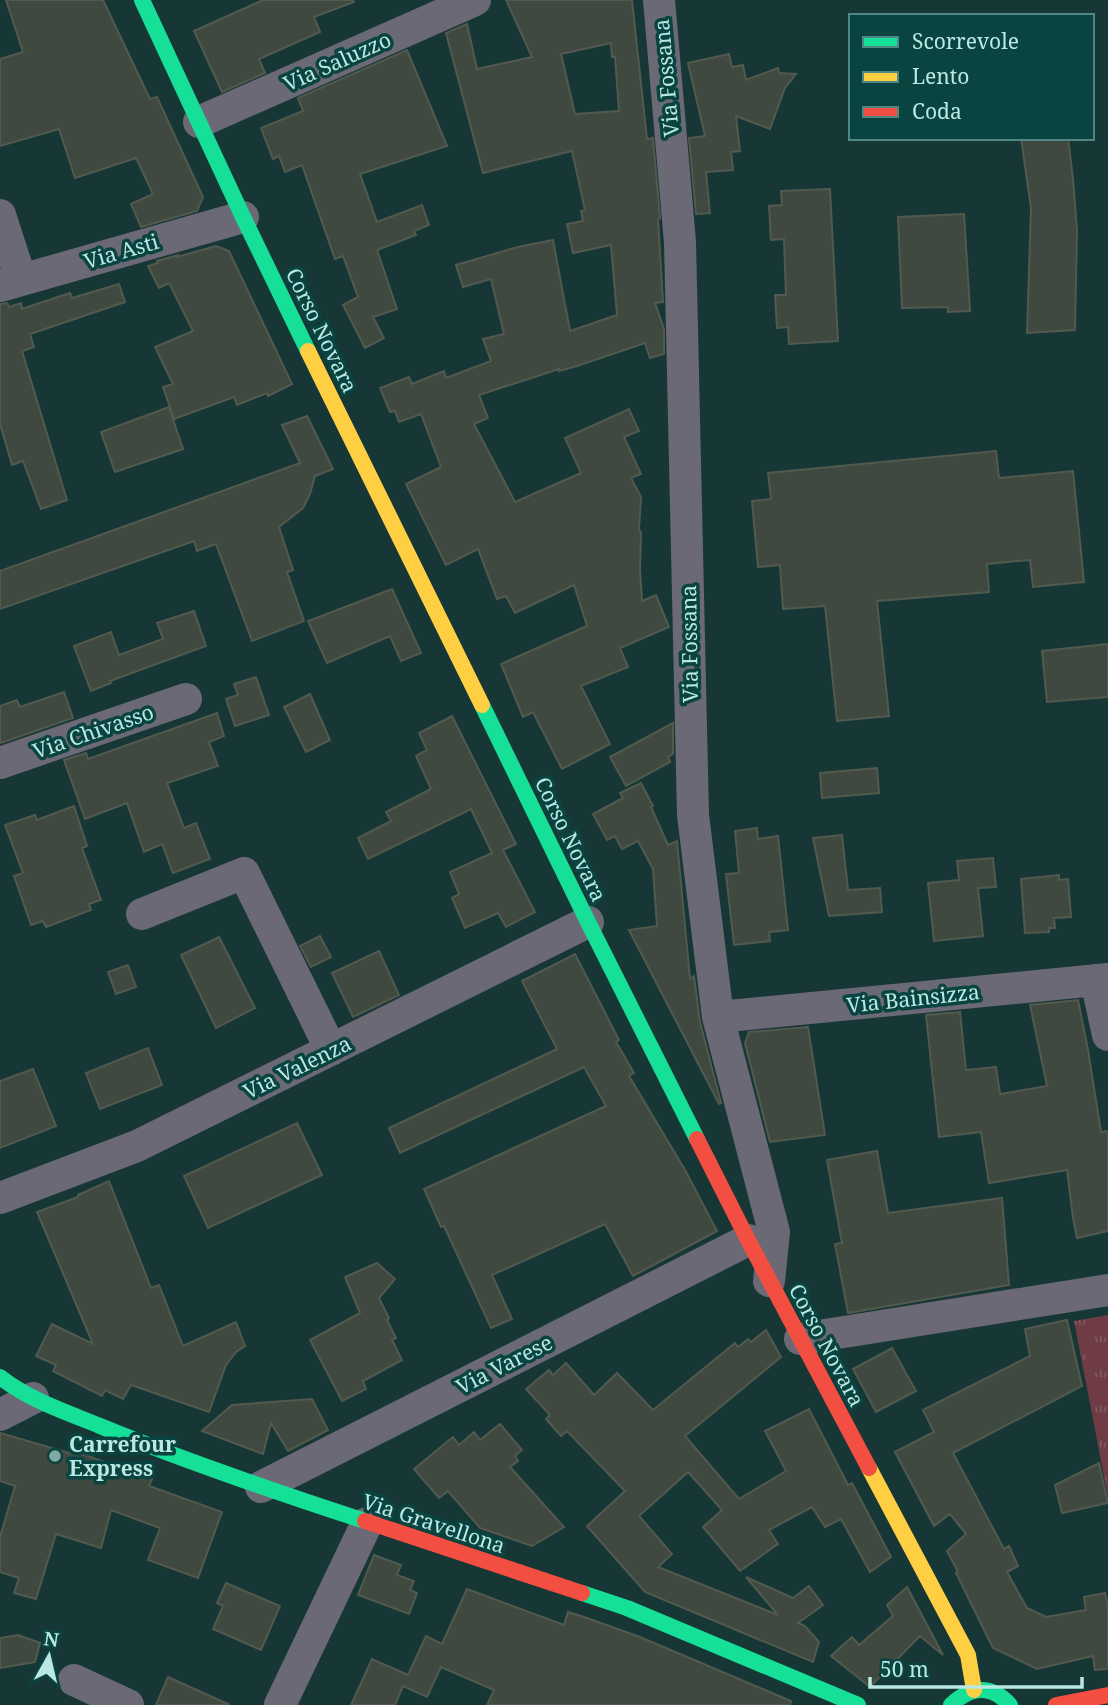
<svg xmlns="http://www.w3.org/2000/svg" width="1108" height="1705" viewBox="0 0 1108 1705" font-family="'Noto Serif',serif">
<defs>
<pattern id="grass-tufts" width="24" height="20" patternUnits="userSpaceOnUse" patternTransform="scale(1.75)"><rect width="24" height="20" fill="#6f3b45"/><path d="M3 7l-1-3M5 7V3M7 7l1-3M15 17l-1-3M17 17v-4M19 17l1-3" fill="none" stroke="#825760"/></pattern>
</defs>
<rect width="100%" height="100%" fill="#163735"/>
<path fill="url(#grass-tufts)" d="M1108,1315V1497L1074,1321Z"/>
<path fill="#40493f" stroke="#525a4f" stroke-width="2" fill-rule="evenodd" d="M6,0H103L150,99L157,97L203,197L197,211L141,227L131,204L153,194L136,158L75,178L59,129L0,146V59L23,52Z
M263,0H353L354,2L314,17L320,32L259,59L265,73L222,92L194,31Z
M506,0H632L647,139L653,138L660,218L658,219L663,302L655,303L664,329V354L650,358L645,343L577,366L559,371V369L479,395L488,418L474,424L515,502L581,473L565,438L629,409L639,431L624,437L641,474L631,478L641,497L639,529L641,533L640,569L642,601L656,595L669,627L620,648L628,667L581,686L610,744L562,769L533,712L523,717L501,664L587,626L574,585L515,613L506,596L497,599L478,549L446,565L406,484L441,467L421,414L399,422L395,411L390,412L380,388L409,377L412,384L444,371L446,378L491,361L483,339L504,334L491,279L463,287L456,265L518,247L553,240L570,331L617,315L611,245L573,253L567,224L583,221L581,211L585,210L572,151L483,173L446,33L467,24L477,69L532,57ZM611,43L612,57H615L619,111L575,114L561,54Z
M407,50L447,146L360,174L377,222L422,205L429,225L414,231L416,235L377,250L397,309L373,317L384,338L365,348L343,305L358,297L343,256L335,259L302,165L285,172L279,156L273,159L261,128L303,111L298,98Z
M729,54L732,67L743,65L746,80L778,68L779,73L796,74L785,88L770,129L736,116L740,151L731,152L733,170L706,172L710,213L696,214L689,138L705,136L688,63Z
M1021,138H1068L1073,179L1077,230L1075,330L1027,333L1031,208Z
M830,189L838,341L789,344L788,327L777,328L775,295H786L784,239L771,240L769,206L782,205L781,191Z
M964,214L970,311L948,312V307L902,308L898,217Z
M216,246L229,251L292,384L268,396L267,393L237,405L234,397L174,419L163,387L173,384L155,347L193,331L169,283L159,288L148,266L158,263L157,261L178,255L177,257Z
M119,284L125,302L30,334L34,347L22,351L67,500L41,509L23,461L12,465L0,424V304L7,303L9,307L21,303L22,309L70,293L72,298Z
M169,407L183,449L115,472L101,432Z
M307,416L333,469L315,476L310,494L303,508L279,527L293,570L287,572L304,621L252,641L216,544L197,551L194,541L0,609V571L300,463L282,425Z
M996,451L999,478L1073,471L1084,582L1033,587L1030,560L987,564L989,592L877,601L889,716L837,721L825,606L783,609L780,565L758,567L752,501L771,499L768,473Z
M392,589L421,653L401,661L390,636L327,663L308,621Z
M194,611L206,646L110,681L111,683L91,691L74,646L111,632L119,655L163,639L157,623Z
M1108,644V697L1047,702L1042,651Z
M256,677L269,715L235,726L226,699L238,695L234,684Z
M64,692L73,718L1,743L0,739V706L17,700L20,707Z
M310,694L330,740L306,752L284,707Z
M217,713L224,736L209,742L218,766L167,783L184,828L196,823L210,859L173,873L162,844L144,852L127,803L85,819L64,760L86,753L88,759Z
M452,716L516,844L503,850L535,912L506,927L498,913L465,928L452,898L459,894L450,872L492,853L471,809L368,859L358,838L391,821L386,812L431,789L416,756L427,750L419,733Z
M673,723V754L668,757L670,762L626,786L610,757Z
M877,768L879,793L822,798L820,773Z
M641,783L653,806L651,807L668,845L677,841L690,979L694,976L700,1022L721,1103L719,1104L629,930L657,926L653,869L638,841L622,849L615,836L607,840L593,814L623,798L620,793Z
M74,806L87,846L82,848L101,900L89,904L91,910L46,927L43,921L31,925L14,876L23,873L5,825L35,815L37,820Z
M757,828L758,839L778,836L788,930L769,932L770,941L734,945L726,874L739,873L735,831Z
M842,835L848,890L880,888L882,912L829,916L813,838Z
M993,858L996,887L978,888L983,936L934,941L928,883L959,880L957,861Z
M1059,875V880L1068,879L1071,917L1054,918L1055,928H1049V932L1025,933L1021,879Z
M320,936L331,957L311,967L300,946Z
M219,937L255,1008L216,1028L181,955Z
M379,951L399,995L353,1017L332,973Z
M575,954L619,1040L616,1042L634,1073L629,1076L685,1170L717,1231L633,1276L605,1224L492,1275L512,1319L491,1328L444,1226L441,1227L424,1189L606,1106L584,1067L400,1153L389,1128L557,1049L522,981Z
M128,965L136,987L116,994L108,972Z
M1078,1000L1088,1050L1101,1132L1108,1131V1231L1077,1238L1073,1218L1067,1170L989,1183L981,1132L939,1137L926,1015L960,1012L966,1070L996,1067L1000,1094L1047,1086L1030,1005Z
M808,1027L825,1135L770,1142L745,1043L749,1032Z
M148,1048L162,1085L100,1109L86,1073Z
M33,1069L56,1126L0,1148V1081Z
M297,1123L322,1175L208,1228L184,1176Z
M877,1151L888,1213L1002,1198L1009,1285L848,1313L835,1244L842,1243L827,1160Z
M109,1181L151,1288L159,1285L183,1346L236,1322L245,1346L236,1352L226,1365L209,1412L131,1385L123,1399L105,1390L102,1396L53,1371L56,1365L36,1356L52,1324L93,1344L37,1212L78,1197V1195Z
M377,1263L395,1279L379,1298L389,1318L387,1320L396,1338L392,1340L402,1360L363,1381L366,1389L342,1401L310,1340L360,1313L345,1277Z
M1067,1320L1082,1386L953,1453L1004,1549L1009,1546L1018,1566L1007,1572L1027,1608L1046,1617L1086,1610L1084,1597L1105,1593L1108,1605V1669L1095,1670L1093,1656L1037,1669L993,1648L956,1573L958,1572L947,1551L966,1534L950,1514L934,1526L895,1452L934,1432L923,1410L1030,1356L1025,1329Z
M766,1330L781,1357L685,1436L739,1499L786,1471L765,1431L809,1409L848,1485L852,1483L891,1557L870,1572L841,1519L825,1527L812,1507L769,1530L778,1544L740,1571L703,1527L722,1510L688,1472L639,1516L672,1554L658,1567L778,1615L746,1577L793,1598L809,1586L823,1605L798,1623L805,1626L819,1642L813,1662L645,1592L587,1526L625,1491L567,1431L561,1436L546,1419L550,1415L526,1389L549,1370L553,1375L566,1363L594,1395L617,1373L653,1410L735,1343L738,1347L748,1339L751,1342Z
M892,1348L916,1391L876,1412L853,1369Z
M312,1399L328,1430L288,1451L271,1423L263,1454L202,1431L232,1405Z
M500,1424L522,1450L515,1456L518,1461L510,1467L564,1527L532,1546L480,1528L448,1491L439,1498L414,1469L453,1437L459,1445L474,1432L480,1440Z
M0,1433L76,1455L77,1452L152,1479L149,1486L222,1512L198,1578L148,1560L160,1528L111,1510L101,1548L56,1534L36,1599L14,1593L19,1578L0,1572V1537L15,1486L0,1481Z
M1099,1463L1108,1503L1062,1513L1055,1485Z
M374,1555L401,1565L397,1575L414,1581L410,1590L417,1593L409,1614L358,1595Z
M226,1583L280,1606L261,1650L213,1629L223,1606L217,1603Z
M907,1587L943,1655L920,1636L870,1687L831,1656L852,1637L859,1645L893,1616L887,1605Z
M467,1589L564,1625L568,1612L584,1617L640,1637L791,1701L790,1705H487L494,1690L441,1667L427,1697L403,1686L395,1705H351L372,1659L408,1675L426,1636L442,1644Z
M18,1635L40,1643L35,1662L0,1668V1638Z
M168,1677L230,1705H156Z"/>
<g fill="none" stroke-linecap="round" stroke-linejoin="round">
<path stroke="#6c6976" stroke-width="32" d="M659,0L680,242L693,815L718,1017L774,1232L769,1281
M199,122L475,0
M0,215L21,280
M0,286L243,217
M0,763L186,699
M142,914L244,873L331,1050
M1096,980L1108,1035
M718,1017L1108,979
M0,1198L137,1146L588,922
M800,1339L1108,1290
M0,1415L33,1398
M261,1487L748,1240
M74,1680L128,1705
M280,1705L367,1523"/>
<path stroke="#16e098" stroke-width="16" d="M142,0L243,217L308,351
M482,705L588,922L697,1139
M0,1377C29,1400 66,1412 100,1426C187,1462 276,1492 365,1521
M582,1593L627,1608L858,1705
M951,1705C971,1686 991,1684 1010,1705"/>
<path stroke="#ffcf43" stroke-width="16" d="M308,351L482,705
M869,1468L968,1655L974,1690"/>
<path stroke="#f24e42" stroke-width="16" d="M697,1139L748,1240L869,1468
M365,1521L582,1593
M1056,1705L1108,1695"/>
</g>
<circle fill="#81aaa7" stroke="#094441" stroke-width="2.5" cx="55" cy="1456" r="7"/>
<g text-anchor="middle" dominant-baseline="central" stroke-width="7" stroke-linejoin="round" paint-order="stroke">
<g font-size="21" fill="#bbe8e5" stroke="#094441">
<text transform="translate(337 61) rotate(-24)">Via Saluzzo</text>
<text transform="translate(666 78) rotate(-95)">Via Fossana</text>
<text transform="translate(121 251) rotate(-16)">Via Asti</text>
<text transform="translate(322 330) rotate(64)">Corso Novara</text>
<text transform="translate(689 644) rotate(-91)">Via Fossana</text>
<text transform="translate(93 731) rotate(-19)">Via Chivasso</text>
<text transform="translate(571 839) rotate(64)">Corso Novara</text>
<text transform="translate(913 998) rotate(-6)">Via Bainsizza</text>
<text transform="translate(297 1067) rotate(-26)">Via Valenza</text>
<text transform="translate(827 1345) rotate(62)">Corso Novara</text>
<text transform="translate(504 1364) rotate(-27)">Via Varese</text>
<text transform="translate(434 1523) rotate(18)">Via Gravellona</text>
</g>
<g font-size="21" font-weight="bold" fill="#bbe8e5" stroke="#094441" text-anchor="start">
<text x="69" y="1444">Carrefour<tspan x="69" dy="24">Express</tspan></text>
</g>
</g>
<rect x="849" y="14" width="245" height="126" fill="#094441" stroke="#508683" stroke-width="2"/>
<rect x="863" y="37" width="35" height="10" fill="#16e098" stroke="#508683" stroke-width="2"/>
<text x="912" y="49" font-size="21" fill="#bbe8e5">Scorrevole</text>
<rect x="863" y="72" width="35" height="10" fill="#ffcf43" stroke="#508683" stroke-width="2"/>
<text x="912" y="84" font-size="21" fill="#bbe8e5">Lento</text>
<rect x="863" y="107" width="35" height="10" fill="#f24e42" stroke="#508683" stroke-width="2"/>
<text x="912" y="119" font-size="21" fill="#bbe8e5">Coda</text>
<g transform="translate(49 1656) rotate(8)" stroke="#094441" stroke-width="5" paint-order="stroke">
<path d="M0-5L12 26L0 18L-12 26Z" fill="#bbe8e5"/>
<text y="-10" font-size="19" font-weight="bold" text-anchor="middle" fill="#bbe8e5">N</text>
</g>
<path d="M870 1677v10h212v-10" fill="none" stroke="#bbe8e5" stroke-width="3.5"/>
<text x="880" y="1677" font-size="21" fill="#bbe8e5" stroke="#094441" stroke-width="5" paint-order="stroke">50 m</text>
</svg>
